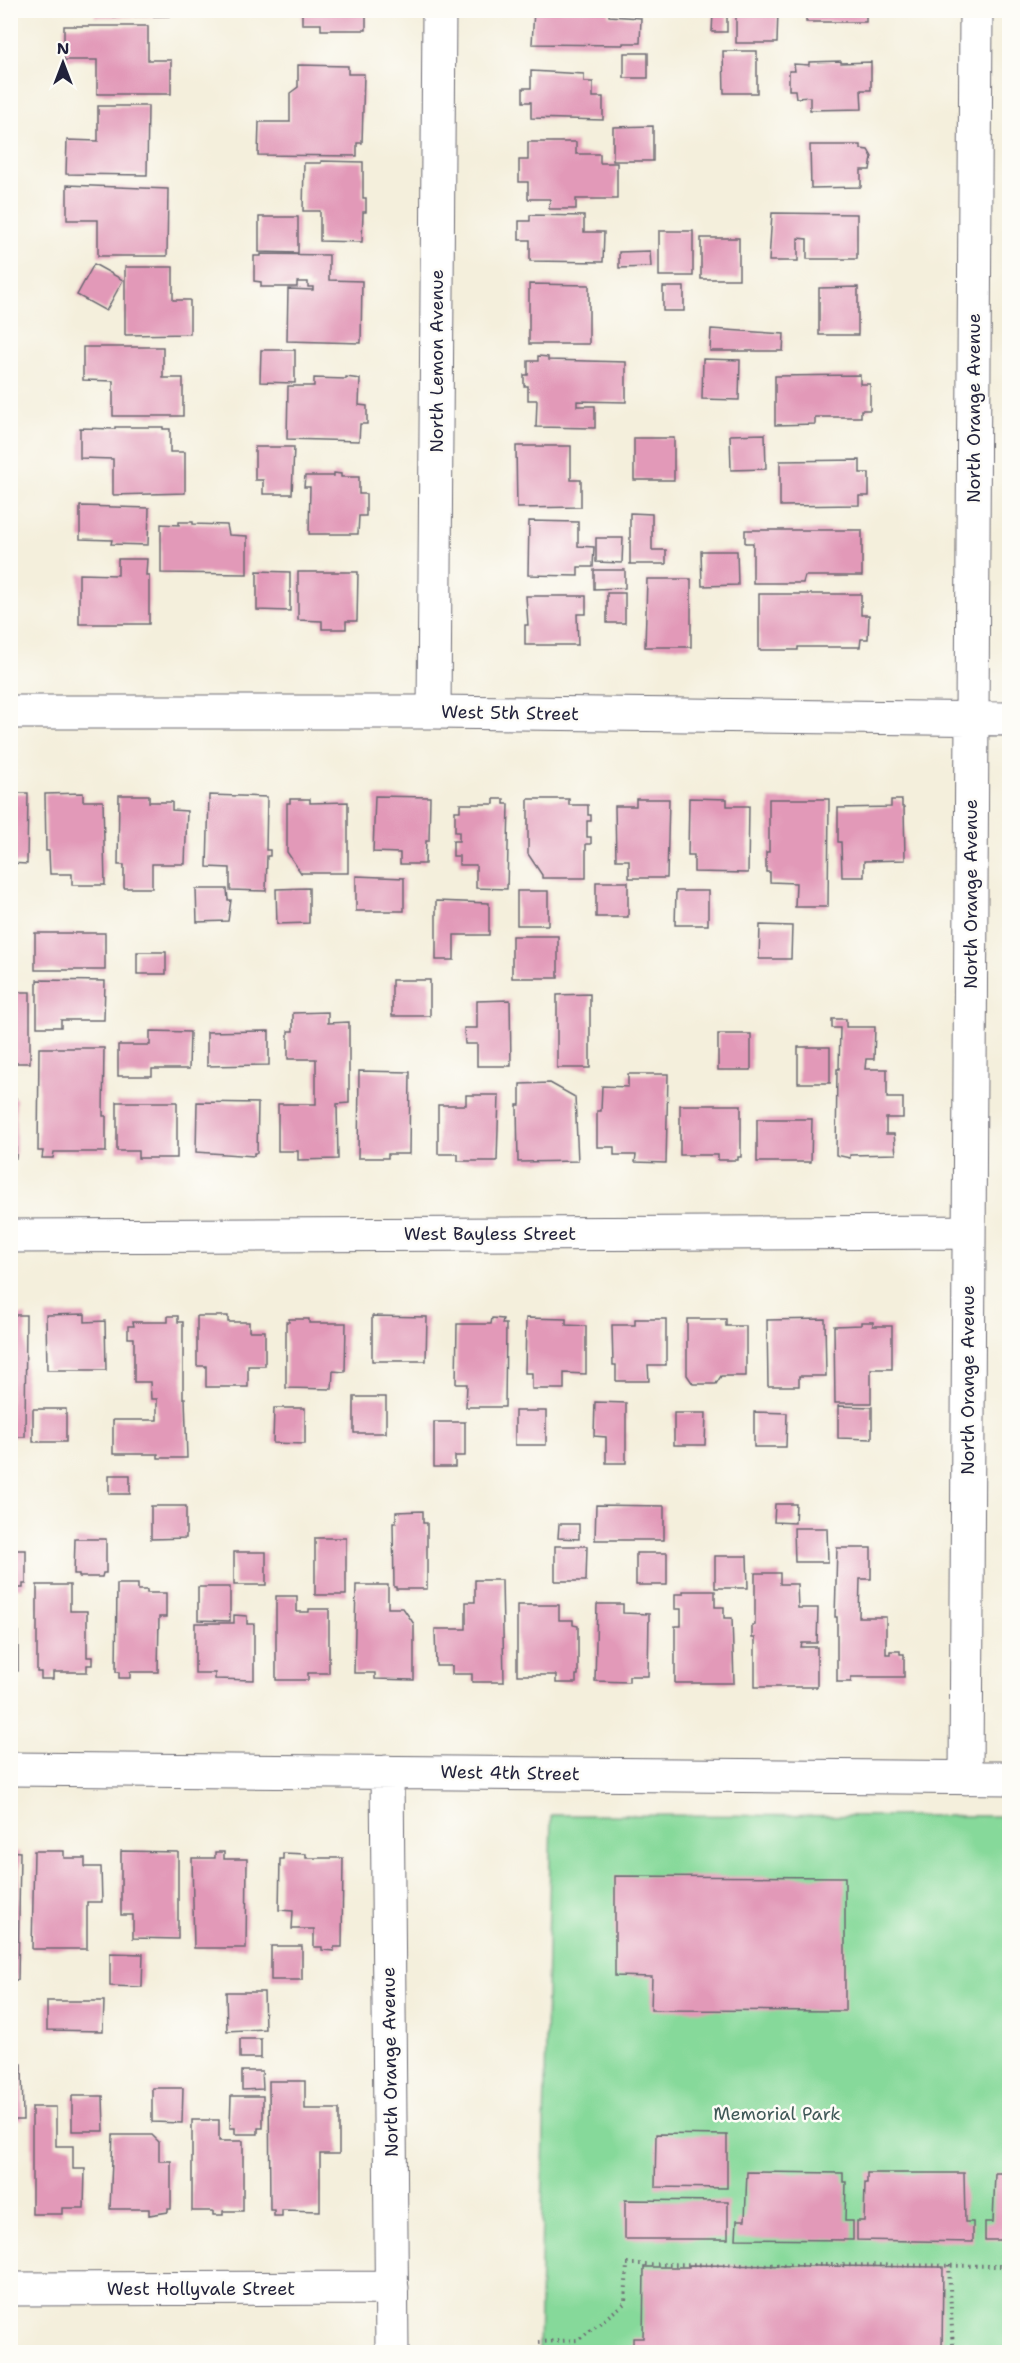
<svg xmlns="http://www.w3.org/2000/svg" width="1020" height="2363" viewBox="0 0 1020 2363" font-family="'Shantell Sans',sans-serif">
<rect width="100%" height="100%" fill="#fdfcf7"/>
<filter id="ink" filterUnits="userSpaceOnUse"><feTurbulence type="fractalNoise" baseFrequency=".0167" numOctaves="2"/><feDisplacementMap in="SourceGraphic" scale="12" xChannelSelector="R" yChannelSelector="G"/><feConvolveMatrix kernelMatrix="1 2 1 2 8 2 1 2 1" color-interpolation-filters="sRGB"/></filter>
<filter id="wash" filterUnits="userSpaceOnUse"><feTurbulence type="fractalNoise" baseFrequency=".008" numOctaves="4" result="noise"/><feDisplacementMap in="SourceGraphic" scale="24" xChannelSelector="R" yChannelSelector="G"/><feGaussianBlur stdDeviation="1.35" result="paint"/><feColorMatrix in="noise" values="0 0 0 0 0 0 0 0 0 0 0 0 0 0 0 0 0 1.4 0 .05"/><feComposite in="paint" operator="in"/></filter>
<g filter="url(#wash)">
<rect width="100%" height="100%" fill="#f4efdc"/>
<path fill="#86d99a" stroke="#547e6a" stroke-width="1.5" d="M551,1815L1009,1816V2352H539Z"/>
<g id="blocks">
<path fill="#e299b8" d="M95,10H169V16L95,17Z
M302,10H379V15H366V30H321V24H302Z
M534,10H609V16L641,18L640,43H623V45L532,44Z
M736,10H778L777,43H736Z
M806,10H866V22H806Z
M713,13H727V32H712Z
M64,26H148V60H171V94H97V60H64Z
M723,51H757V93H724Z
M624,53H648V78H624Z
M841,61V63L871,62V90H861L862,109L810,110V97L796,98L795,90H789V71H795L794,64L809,65V62Z
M298,65L348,66V74H364L362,143H357V156L258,155L259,122H290V93L298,87Z
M531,71L584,74V82H593V97H603V120L531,118V102H523V88H531Z
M98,106H148L147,175L66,174L67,140L98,141Z
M653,126V161H613V127Z
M528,142H576V154H600V163H617V199H576V209H549L550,199H528V182H519V160H528Z
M810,145H861V149L868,150L872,157L870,170H861V187L811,188Z
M321,161L363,162V198H366V212H363L362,242L320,241V211H303L304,163H321Z
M67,185L168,189L167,256H98V220H67Z
M772,213L857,214V259H807V239L798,238V261H769Z
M530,215L584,216V232H604L603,262L530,261V240H519V221H530Z
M259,217H298V253L259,252Z
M659,231H693V276H659Z
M701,238H739V279H701Z
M650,251L651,267L619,268V252Z
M261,254L329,255V280L362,281L361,343L287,341L288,289L313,290V287H308V282H297V287H261V282L254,281V256H261Z
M94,264L123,280L106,311L77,295Z
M125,267H173V300H190V334L125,335Z
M529,284L589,285V344H529Z
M663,287H684V311H663Z
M858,287V335H819V288Z
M711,329L784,334L783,351H710Z
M83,347H163V378H183V416H113V381L83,380Z
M261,350H295V383L260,382Z
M538,356L548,357V360L626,362V402L577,401V406H595V428L536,427L537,400H528V386H524V375H528V361H538Z
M703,359L740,360L739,400L702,399Z
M860,375V384H870V410H861V417H815V424L775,425V376Z
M346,377L360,379L359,405L367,406V424H360L359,441L287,439L288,386H314V378L346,379Z
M115,427H163V429H170V452H185V493L113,495V459L80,458V428L115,429Z
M765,434L766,469L731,470L730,435Z
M634,438H674V480H634Z
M516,446H571V480H581V507L517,508Z
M255,447H294L292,494H263V480H255Z
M860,460V473H869V496H859V505L780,506V461Z
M334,473L341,474V477H359V494H366V516H359L358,534H309L310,487H304L305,476H334Z
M80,506L149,508L148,545L111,544L112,540L80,539Z
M630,513L652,514V550H666V564H630Z
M529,521L578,522V546L594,547L593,567H578V576L528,575Z
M179,522H193V524L227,525L229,535L247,536V574L161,573V524L179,525Z
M745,530H862V576H805L803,583H753V543H745Z
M596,538H623L622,563L596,562Z
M701,551H737L738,585L702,586Z
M118,559H147L146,575H149V624H79V574L118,575Z
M594,570H625V588L594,589Z
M257,571L290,572V611L257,610Z
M298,572H358L357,621H346V629H322V621L298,620Z
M647,579H691V647H645Z
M607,593H625V623H607Z
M759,594H861V615H869L868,639H861L860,647H798V650H759Z
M526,596H586V614H577L578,645H525V625H528Z
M10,793H28L27,864L10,863Z
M83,793V801H103L105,885H72V874H50L49,851H46L45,794Z
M119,795H149V802H172V810L187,811L185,864H152V888H124V865H118Z
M209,795L267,797L266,850H270V856H267L266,891L230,890V868L207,867Z
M375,796L430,797L429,841H426L425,864H400V853L373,852Z
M689,798L727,799V806H749L748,873L694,872V855H688Z
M290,799H310V803L348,802V873H301L287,852V803H290Z
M494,799H504V804H509L507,889L476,888V865H459V856H453V841H459V832H455V811H460V804H494Z
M528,799H569V805H588V815H591V821H587V837H591V844H586V878H542V875L528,854Z
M636,799H669L667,878H629V860H616L615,806H636Z
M769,799H829L828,907H795L796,883L770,882V872H766V852H769Z
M891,800H902V807H904L905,860L864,861V877H842L841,842H838V808L891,807Z
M356,876L404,878V911H356Z
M596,882H628V917H596Z
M309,888V923L277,924L276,889Z
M196,889H227L228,900H231L228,921L197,922Z
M517,891H548V925H517Z
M676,891H708V925H675Z
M436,901L489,903V935H454V960H436Z
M760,925L792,926L791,959H759Z
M35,933H105V970H35Z
M512,936H558V978H512Z
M137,952H166V974H137Z
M37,980L105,981L104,1020H61V1027H37Z
M392,980H430V1016H392Z
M10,992H30V1063H10Z
M590,994V1068H557V995Z
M510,1000L511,1066H477V1044H465L464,1028H477V1001Z
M328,1012V1023L349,1022V1103L337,1104L338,1159L298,1160V1151H278V1104H316V1059H288V1031H293V1013Z
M832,1019H846V1027H875L874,1059H866L865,1069H887V1098H903V1118H886V1134H894L896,1154L850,1155V1158L836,1155L837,1069H839L840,1028H832Z
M150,1031L190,1032L189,1069H152V1076H118V1045H150Z
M269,1031V1065L207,1066V1032Z
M718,1034H751V1070H718Z
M798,1047H830V1083H798Z
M39,1048H104L103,1116H106V1152H54L53,1158H42L43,1151H38Z
M359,1071L410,1072L409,1154H388V1158H358Z
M628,1074H668L666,1163L635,1162L636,1155H614V1147H597V1111H601L602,1086L628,1087Z
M550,1083L575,1097L578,1161L518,1162L517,1105H520V1084Z
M466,1095H499L497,1161H458V1154H438V1105H466Z
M10,1098H16V1158H10Z
M117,1102H177V1158H138V1151H117Z
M197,1102L258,1103L257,1153H254V1156L196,1152Z
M680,1105H741V1157H738V1160H718V1155H680Z
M757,1119H812L811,1162H757Z
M85,1314V1322L105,1321L106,1370H47L46,1315Z
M10,1315H26L25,1437H10Z
M168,1316H178V1322H183V1398H185L187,1458H158V1454H113V1420H157V1399H151L150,1382H134V1338H128V1326H134L133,1322H168Z
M197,1316H228V1322H249V1331H265V1366H248V1387H206V1366H197Z
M372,1316L427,1317L426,1361H372Z
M492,1318L503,1319L502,1324H506L505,1407H466L467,1384H456L457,1324H491Z
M526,1318L566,1319V1325L586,1326V1374L564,1373V1389H532V1373H525Z
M289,1319H309V1323H346L345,1372L333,1371L332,1389L286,1388V1322H289Z
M635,1319H666V1365H648L649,1381H616V1365H613L612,1325H635Z
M687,1319H726V1326H746V1376H721L716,1384H693L687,1375Z
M825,1319L826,1376H799V1386H768L767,1320Z
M861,1322H873V1326H892V1369H871V1403H835L834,1326L861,1325Z
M354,1397H386V1433H354Z
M595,1402L626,1403V1463H606V1437L594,1436Z
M838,1406L872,1407V1439L838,1438Z
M274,1408H305V1444L273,1443Z
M33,1409H66V1442H33Z
M515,1411H546V1445H515Z
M754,1412L787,1413L786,1447H754Z
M674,1413H706L705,1445H674Z
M434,1422H465V1456H455V1467H434Z
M109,1475H130V1494H109Z
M775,1504H796L795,1523L774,1522Z
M596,1505L664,1506V1540H595Z
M151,1506H186V1538L151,1539Z
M423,1511V1523H427V1589H396V1587H394L393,1523H396V1512Z
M559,1524H579V1539L558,1538Z
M794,1528H827L828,1562H795Z
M315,1538H346V1595H315Z
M75,1539H106V1573H103L102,1577H79V1574H74Z
M555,1546H587L586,1581H555Z
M837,1548H871V1579H860L859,1617H886V1654H890V1651H900V1654H904V1677H851V1682H837V1617H835Z
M10,1550H26V1584H23V1588H10Z
M234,1552H266V1585H234Z
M636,1553H667V1585H636Z
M715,1556H747L748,1588H715Z
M755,1573H780V1584H797L798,1608H818L817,1643H802L801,1647H817V1687H755V1638H752V1625H755Z
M475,1580H502L504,1682H472V1674H452V1666H436L435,1629H466V1602H475Z
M117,1584H138V1590H147V1593H166V1617H159L158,1672H130V1678H119V1672H116Z
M37,1585H70V1611H87V1657H92V1665H87V1672H53V1679H41V1672H37Z
M356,1585H388V1608H403L414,1624V1680L375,1679V1673H354Z
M198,1587H230V1621L198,1620Z
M683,1591H715V1607H724V1618H732L734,1683H675V1626H681V1609H675V1594H683Z
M276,1596H297V1612H309V1609H329V1673H308V1680H276Z
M597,1604H623V1613L649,1614L648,1676H629V1682L595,1681Z
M517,1605H559V1620H573V1625L578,1626V1675H576V1683H556V1675H517Z
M234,1615L247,1616V1624H254V1680L215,1679V1673H195V1623H234Z
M10,1622H18V1671H15V1675H10Z
M10,1851L20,1852L18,1980H10Z
M34,1851H64V1858H85V1867H101L102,1902H87V1949H32Z
M121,1851L178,1852V1939L133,1938V1915H121Z
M215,1852H224V1859H247L246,1948H194L192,1858H215Z
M283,1853L306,1854V1858H343L342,1947H334V1951L322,1950V1947H314V1929H292L293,1911L279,1910L280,1859H283Z
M615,1876L845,1877V2011L651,2010L652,1977L615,1976Z
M271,1946H302V1980H271Z
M110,1953L143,1954L142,1987L110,1986Z
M226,1992H264L265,2029L227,2031Z
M47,2001H104L103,2031L47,2030Z
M240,2039H261V2058H240Z
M10,2064H22L23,2120H10Z
M242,2071H262L263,2089L242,2090Z
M269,2081H305V2109H339V2154H320V2211L282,2210V2216H274V2210H270Z
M152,2088H183L182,2123L152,2122Z
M72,2096H103L104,2131H72Z
M231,2096H263V2128H258V2134H235V2128H230Z
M32,2107H56V2146H73V2169H85L84,2208H62V2214H32Z
M192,2120H219V2141H243V2211H223V2215H213V2211H192Z
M656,2134L727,2135V2188L655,2187Z
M113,2135H152L159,2142V2161H171V2209H168V2212L149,2215V2209H110Z
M747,2172L843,2173V2182H846L845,2221H853V2240L736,2239L737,2220H745Z
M867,2173H964L965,2222H973V2242L857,2240V2221H864L865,2183H867Z
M995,2173H1010V2240H985V2222H993Z
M625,2200L728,2201V2239H625Z
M689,2265L943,2267L942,2352H633V2338H643L644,2267H689Z"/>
</g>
</g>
<g filter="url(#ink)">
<use href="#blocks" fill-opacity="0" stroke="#6c6a73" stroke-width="1.5"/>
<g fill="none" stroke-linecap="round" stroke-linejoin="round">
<defs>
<path id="minor" d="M10,712H434L1010,719
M434,712L439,10
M10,1236L969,1232
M10,1769L1010,1778
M387,1772L392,2352
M966,1778L976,10
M10,2289L392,2288"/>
</defs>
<use href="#minor" stroke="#6c6a73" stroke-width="35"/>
<path stroke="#6c6a73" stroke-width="4" stroke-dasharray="1.5 4.5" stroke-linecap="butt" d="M949,2265L953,2352
M539,2342L578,2340L625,2303L627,2264L1010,2266"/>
<use href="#minor" stroke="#fff" stroke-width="33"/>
</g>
</g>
<g text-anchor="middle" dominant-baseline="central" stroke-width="5" stroke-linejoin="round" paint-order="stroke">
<g font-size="18" fill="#22223b" stroke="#fdfcf7">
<text transform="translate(437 361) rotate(-90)">North Lemon Avenue</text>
<text transform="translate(974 408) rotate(-90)">North Orange Avenue</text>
<text transform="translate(510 713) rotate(1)">West 5th Street</text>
<text transform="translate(971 894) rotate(-90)">North Orange Avenue</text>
<text x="490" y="1234">West Bayless Street</text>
<text transform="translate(968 1380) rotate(-90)">North Orange Avenue</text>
<text transform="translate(510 1773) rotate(1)">West 4th Street</text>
<text transform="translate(390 2062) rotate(-91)">North Orange Avenue</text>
<text x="201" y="2289">West Hollyvale Street</text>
</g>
<g font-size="18" fill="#405958" stroke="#fdfcf7">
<text x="777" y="2114">Memorial Park</text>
</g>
</g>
<rect width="1020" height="2363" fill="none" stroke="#fdfcf7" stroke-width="36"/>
<g transform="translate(63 63)" stroke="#fdfcf7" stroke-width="4.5" paint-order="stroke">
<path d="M0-4.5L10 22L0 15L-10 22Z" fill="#22223b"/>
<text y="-9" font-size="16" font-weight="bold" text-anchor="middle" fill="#22223b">N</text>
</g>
</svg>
